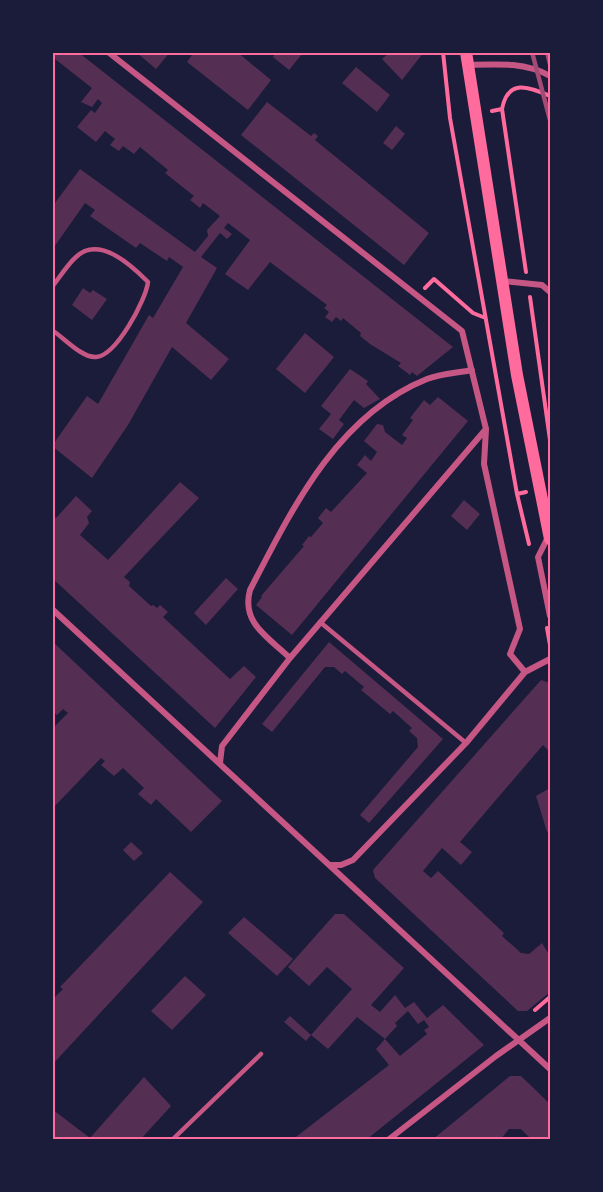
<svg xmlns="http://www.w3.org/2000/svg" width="603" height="1192" viewBox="0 0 603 1192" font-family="'Work Sans',sans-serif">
<rect width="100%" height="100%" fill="#1b1b3a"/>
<path fill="#542f53" d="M52,52H78L453,347L417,376L412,372L410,375L398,366L401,363L370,344L360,336L361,333L343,318L341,321L336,317L332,322L325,317L329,312L324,308L327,305L270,262L248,290L225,274L250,240L228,223L224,228L232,234L227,239L220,233L201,257L217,268L186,323L229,359L211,380L172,347L128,425L92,478L52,446L87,396L98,404L149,315L153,318L183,267L169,257L167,261L140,243L136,248L90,216L95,210L85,203L52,250V207L80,169L195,252L208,236L207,230L220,216L203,203L200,208L190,200L194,196L165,173L168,170L140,147L134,154L123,146L119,151L110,145L115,139L105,131L96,142L77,127L91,110L95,113L102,103L98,99L92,107L81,102L92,88L55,59L52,62Z
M136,52H170L156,69Z
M194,52H237L271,80L248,110L187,62Z
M276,52H300L302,54L289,70L273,57Z
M390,52H424L402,80L382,59Z
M356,67L390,95L377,112L342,83Z
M267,102L311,136L314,133L318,136L315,140L429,233L404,265L241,135Z
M396,126L405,134L392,150L383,143Z
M83,288L90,293L93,290L107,299L92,320L72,305Z
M305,333L334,357L305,393L276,369Z
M350,369L368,381L366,384L380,399L364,408L354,400L339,420L344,424L333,439L319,429L331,414L321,406Z
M438,397L468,421L292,635L256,605L262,597L261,596L304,546L302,545L309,536L311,537L323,523L318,518L326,508L331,512L367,473L357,465L365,455L371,461L377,452L364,441L377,424L383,425L385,432L402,445L407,438L402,435L413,420L410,418L424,400L430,405Z
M180,482L199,498L124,577L130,582L129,586L151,606L153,605L157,608L160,605L168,612L163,617L230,679L244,666L256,677L215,728L52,578V515L56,518L76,496L92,511L87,517L89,523L80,535L108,560Z
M464,500L480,514L467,530L451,516Z
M226,578L238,589L206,625L194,613Z
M52,641L222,801L191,832L156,799L151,805L138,794L144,788L123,768L114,776L101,765L105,761L101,758L52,809V729L68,713L63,709L57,715L52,711Z
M329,642L443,739L369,823L360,815L418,747L417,738L409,731L412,728L393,711L390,714L361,690L364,687L345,671L342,674L334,667H325L272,732L262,724Z
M541,680L550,683V752L543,745L460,842L472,852L461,865L442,848L423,871L431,878L438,871L504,933L502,936L521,953L529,954L542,943L550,956V992L527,1011H518L375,878L373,870Z
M550,788V831L547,832L536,796Z
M131,842L143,853L134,861L123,850Z
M170,872L203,902L52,1065V1000L63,989L60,987Z
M335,914H344L404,968L371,1005L380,1012L395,995L405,1008L414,1002L427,1018L443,1005L484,1045L366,1140H292L389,1065L376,1049L385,1039L400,1056L427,1034L424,1030L429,1027L424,1020L418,1024L408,1011L395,1023L397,1026L385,1039L357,1017L328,1049L311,1035L306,1041L284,1022L290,1016L311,1035L352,989L327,967L309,986L288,967Z
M244,917L293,959L277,976L228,933Z
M185,976L206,995L172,1030L151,1011Z
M510,1076H521L550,1104V1140H532L521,1129H509L500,1140H432Z
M144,1077L171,1106L140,1140H52V1109L90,1138Z"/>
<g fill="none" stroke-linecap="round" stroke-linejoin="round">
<path stroke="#ff6b9d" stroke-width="4" d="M443,52L450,118L517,494
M502,109L526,272
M492,111L502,109C508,78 529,87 550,96
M425,288L434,279L473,313L483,317
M530,297L550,440
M526,492L517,494L529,544
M547,628L550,645
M535,1010L550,997"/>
<path stroke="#c65784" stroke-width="4.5" d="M52,287C60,277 67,265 76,257C99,235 131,265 148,282C146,300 116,356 96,357C82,358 64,338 52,330
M320,622L466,743
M172,1140L261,1054"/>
<path stroke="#c65784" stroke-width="6" d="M108,52L462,331L486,429L484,464L520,629L510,654L525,672L466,743L353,860L341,865H330
M469,65C497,64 525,62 550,76
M502,281L542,285L550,292
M548,537L538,557L550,616
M52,609L550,1069
M290,658C268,637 241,623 250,590C292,509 337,415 427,379C440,374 457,373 472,370
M525,672L550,659
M220,763L222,746L290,658L486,429
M388,1140L496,1056L550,1018"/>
<path stroke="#ff6b9d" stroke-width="12" d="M466,52L517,375L550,539"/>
<path stroke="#a44b75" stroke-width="4.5" d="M532,52L550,120
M547,52L550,64"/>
</g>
<rect width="603" height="1192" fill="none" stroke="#1b1b3a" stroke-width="108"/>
<rect x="54" y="54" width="495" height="1084" fill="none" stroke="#ff6b9d" stroke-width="2"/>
</svg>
